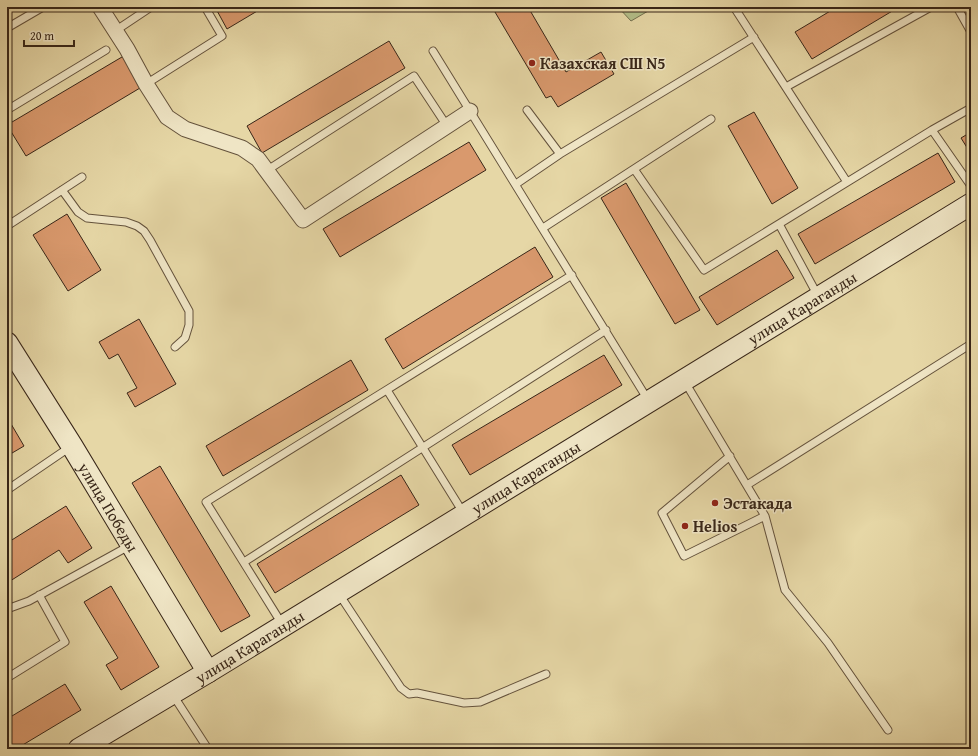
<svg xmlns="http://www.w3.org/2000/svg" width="978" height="756" viewBox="0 0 978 756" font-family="'Gentium Book Plus',serif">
<rect width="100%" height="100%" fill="#e6d7a6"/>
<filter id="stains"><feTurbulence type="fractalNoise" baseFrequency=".005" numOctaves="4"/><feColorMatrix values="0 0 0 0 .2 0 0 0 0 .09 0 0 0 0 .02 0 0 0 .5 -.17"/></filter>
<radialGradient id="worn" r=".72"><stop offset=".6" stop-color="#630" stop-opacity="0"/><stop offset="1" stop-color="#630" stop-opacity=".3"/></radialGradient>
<path fill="#b3be88" stroke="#767250" d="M618,7H655L631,21Z"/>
<path fill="#d9996d" stroke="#382618" d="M7,7H20L7,15Z
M215,7H264L227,29Z
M492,7H528L566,72L601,52L614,74L558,107L551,96L546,98Z
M837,7H899L812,59L795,32Z
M389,41L405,68L262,153L247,126Z
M127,54L145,85L26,156L7,125Z
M754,112L798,188L772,204L728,126Z
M971,132V154L961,138Z
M469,142L486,170L340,257L323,229Z
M938,153L955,182L815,264L798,234Z
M626,183L700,310L675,324L601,198Z
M67,214L101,270L68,291L33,235Z
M535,247L553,277L403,369L385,339Z
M777,250L794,278L717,325L699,297Z
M139,319L176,384L135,407L127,393L137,388L118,354L109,359L99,342Z
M604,355L622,385L470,475L452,445Z
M351,360L368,390L223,476L206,446Z
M7,417L24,446L7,456Z
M160,466L250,616L221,632L132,483Z
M401,475L419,505L275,593L257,564Z
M66,506L92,548L68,563L59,550L7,583V543Z
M111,586L159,667L121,690L106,665L118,658L84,602Z
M65,684L81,710L16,749H7V719Z"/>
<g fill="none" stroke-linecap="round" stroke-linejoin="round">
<defs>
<path id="lane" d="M734,7L847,182
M957,7L971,32
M7,28L43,7
M115,31L151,7
M433,51L648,400
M146,84L222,36L205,7
M786,87L931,7
M971,108L932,130L971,186
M7,110L106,50
M527,110L560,154
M634,169L704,270L932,130
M266,171L414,76L447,126
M516,184L560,154L754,37
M62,190L78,212L87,218L126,222L137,226L144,231L150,240L189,311V325L185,338L175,347
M779,224L818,296
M7,226L82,177
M543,228L711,119
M685,382L765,516L684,556L662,513L730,456
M387,390L464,514
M747,485L971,344
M7,490L70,447
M765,516L785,590L828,643L888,730
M244,562L606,330
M339,594L401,688L409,694L417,693L464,703L480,702L546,674
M7,609L29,601L129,546
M282,624L206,502L572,275
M7,678L65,642L39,595
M173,695L208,749"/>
<path id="street" d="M100,7L127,49L146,84L167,117L185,129L242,148L258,159L303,220L470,111"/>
<g id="secondary">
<path id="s1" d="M7,343L72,446L208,672"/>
<path id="s2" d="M79,749L208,672L971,204"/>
</g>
</defs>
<use href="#lane" stroke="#64523c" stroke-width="9"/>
<use href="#street" stroke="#64523c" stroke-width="17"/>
<use href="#secondary" stroke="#382618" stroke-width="23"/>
<use href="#lane" stroke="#efe5c5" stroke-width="7"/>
<use href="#street" stroke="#efe5c5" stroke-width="15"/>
<use href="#secondary" stroke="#efe5c5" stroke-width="21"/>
</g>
<g fill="#8f2418" stroke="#efe5c5" stroke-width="1.5">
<circle cx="532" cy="63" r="4"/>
<circle cx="715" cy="503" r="4"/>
<circle cx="685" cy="526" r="4"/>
</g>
<g text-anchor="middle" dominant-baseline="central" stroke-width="3" stroke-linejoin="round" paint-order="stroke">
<g font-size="16" font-weight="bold" fill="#382618" stroke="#efe5c5" text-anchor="start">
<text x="540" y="63">Казахская СШ N5</text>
<text x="723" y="503">Эстакада</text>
<text x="693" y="526">Helios</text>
</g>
<g font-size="16" fill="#382618" stroke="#efe5c5">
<text stroke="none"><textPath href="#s2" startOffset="847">улица Караганды</textPath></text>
<text stroke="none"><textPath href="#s2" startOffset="523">улица Караганды</textPath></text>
<text stroke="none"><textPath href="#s1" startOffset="193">улица Победы</textPath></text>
<text stroke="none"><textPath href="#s2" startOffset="199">улица Караганды</textPath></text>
</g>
</g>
<rect width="978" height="756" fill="none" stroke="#e6d7a6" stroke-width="24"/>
<rect x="8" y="8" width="962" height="740" fill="none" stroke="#382618" stroke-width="2"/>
<rect x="12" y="12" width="954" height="732" fill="none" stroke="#382618"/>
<path d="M24 40v6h50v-6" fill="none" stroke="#382618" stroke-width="2"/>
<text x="30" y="40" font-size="12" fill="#382618" stroke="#efe5c5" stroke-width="3" paint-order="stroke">20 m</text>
<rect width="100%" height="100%" filter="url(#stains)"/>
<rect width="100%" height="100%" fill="url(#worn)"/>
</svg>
